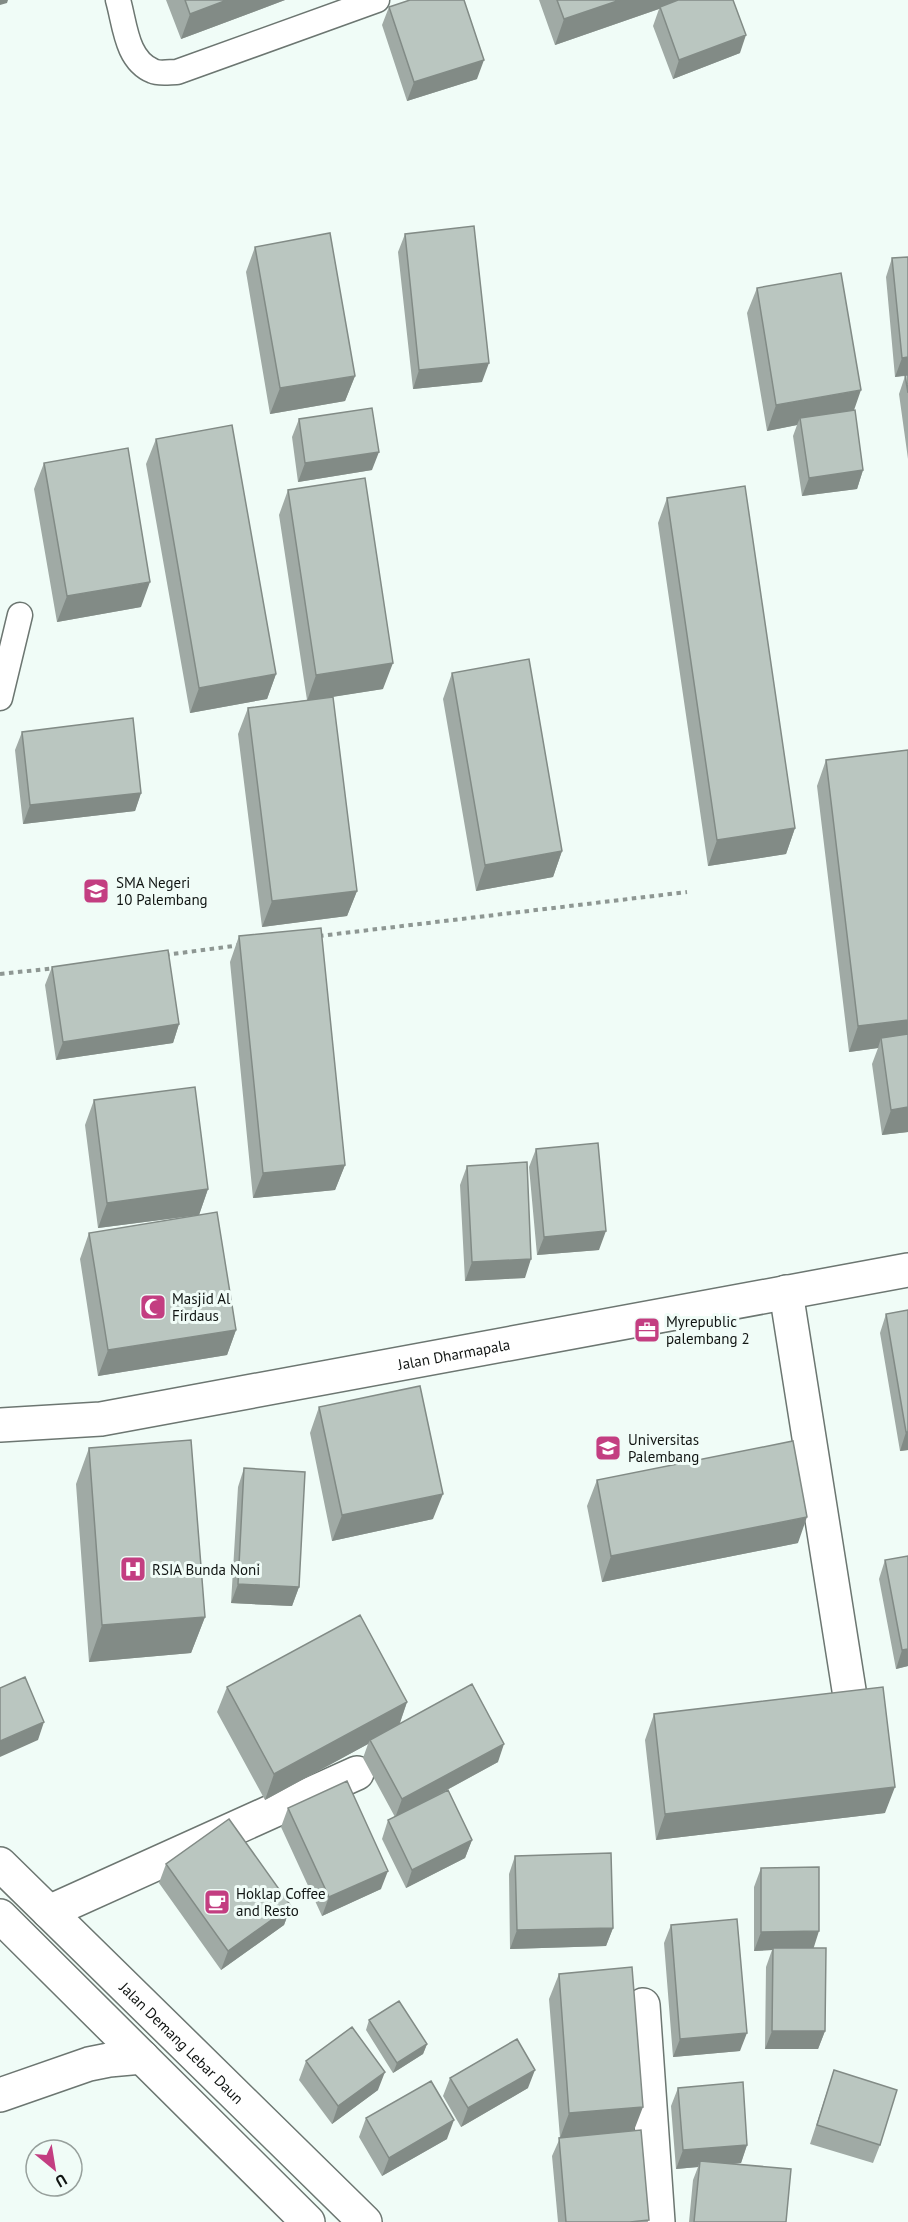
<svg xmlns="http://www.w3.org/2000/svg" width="908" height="2222" viewBox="0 0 908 2222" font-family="'PT Sans',sans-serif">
<rect width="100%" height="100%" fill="#f0fcf7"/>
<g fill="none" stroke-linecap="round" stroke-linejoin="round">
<defs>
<path id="service" d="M118,0C125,24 126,60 153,71C159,74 170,72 177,72L377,0
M0,698L20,615"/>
<g id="minor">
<path d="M786,1292L849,1690"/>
<path id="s1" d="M0,1425L101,1419L908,1270"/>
<path d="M49,1912L357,1773"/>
<path d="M643,2005L658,2222"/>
</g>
<g id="trunk">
<path id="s2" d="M0,1864L365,2222"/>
<path d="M0,1916L308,2222"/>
<path d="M0,2095L89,2064L109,2060L142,2057"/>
</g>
</defs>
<use href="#service" stroke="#6c7671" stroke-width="27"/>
<use href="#minor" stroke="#6c7671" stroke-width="36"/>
<use href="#trunk" stroke="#6c7671" stroke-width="36"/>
<path stroke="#8e9793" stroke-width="4" stroke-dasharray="4.5 4.5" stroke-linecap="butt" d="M319,936L687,892
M165,955L241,945
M0,974L56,968"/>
<use href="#service" stroke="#fff" stroke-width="24"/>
<use href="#minor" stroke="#fff" stroke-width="33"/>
<use href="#trunk" stroke="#fff" stroke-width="33"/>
</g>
<path fill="#a0aaa5" d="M166,0H285L181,39Z
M539,0H677L676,1L740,53L673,79L653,26L659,9L555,45Z
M389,7L477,79L407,101L382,25Z
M405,234L482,382L413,389L398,252Z
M255,247L355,376L345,401L270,414L246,272Z
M908,257V459L899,394L905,376L895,377L886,277L892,258Z
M757,288L854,410L863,470L857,489L802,496L793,436L797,425L767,431L747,313Z
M299,419L372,470L298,482L292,437Z
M156,439L276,674L267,699L190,713L146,464Z
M44,463L141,607L57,622L34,489Z
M288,490L383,689L324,698L357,891L347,916L262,927L238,734L248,708L307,700L279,515Z
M667,498L795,828L786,854L708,866L658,523Z
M452,673L562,851L553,877L476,891L443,699Z
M22,732L141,793L135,811L23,824L15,750Z
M908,750V1132L882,1135L872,1064L878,1048L849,1052L817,786L826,760Z
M239,936L345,1165L335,1190L253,1198L230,962Z
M52,967L179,1024L173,1043L56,1060L45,985Z
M94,1100L208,1189L199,1215L98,1228L85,1125Z
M536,1149L599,1250L537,1255L529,1167Z
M467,1166L525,1278L465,1281L460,1185Z
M89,1233L236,1330L227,1355L98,1376L80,1259Z
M908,1310V1450L900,1451L880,1333L886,1314Z
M319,1407L433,1519L332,1541L310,1433Z
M89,1448L205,1617L191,1653L89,1662L76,1484Z
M244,1468L299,1587L292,1606L231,1603L238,1487Z
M597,1480L798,1543L602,1582L587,1506Z
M885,1560L908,1666L896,1669L879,1579Z
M227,1687L407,1702L400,1723L498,1762L416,1807L472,1840L465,1858L406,1888L382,1839L388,1820L395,1817L363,1758L368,1744L265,1800L217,1712Z
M654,1714L885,1813L656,1840L645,1740Z
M288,1808L381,1889L322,1916L281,1827Z
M515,1856L613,1928L606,1946L510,1949L509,1874Z
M166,1864L291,1906L284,1925L221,1970L159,1883Z
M761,1868L813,1948L825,2031L818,2049H765L766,1967L772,1950L754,1951V1887Z
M671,1925L740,2051L673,2057L664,1943Z
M559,1974L634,2131L648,2222H558L552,2156L560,2138L549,1999Z
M369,2020L427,2044L423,2054L393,2073L366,2030Z
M306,2061L378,2090L332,2124L299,2080Z
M834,2070L880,2145L873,2163L810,2144Z
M450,2078L528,2088L461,2127L443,2096Z
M678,2088L747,2145L741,2163L731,2164L786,2222H689L693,2180L698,2167L676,2169L671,2106Z
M366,2118L447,2139L382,2176L359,2137Z"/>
<path fill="#828b86" d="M0,0H8L7,3L0,5Z
M227,0H285L181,39L190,14Z
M620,0H677L676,3L555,45L564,19Z
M746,35L740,53L673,79L679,60Z
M484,60L477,79L407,101L414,82Z
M908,357V375L895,377L902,358Z
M489,363L482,382L413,389L419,370Z
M355,376L345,401L270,414L280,388Z
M861,390L852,416L800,418L797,425L767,431L776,405Z
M379,452L372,470L298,482L305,463Z
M863,470L857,489L802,496L809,478Z
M150,582L141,607L57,622L67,596Z
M393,663L383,689L307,701L316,675Z
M276,674L267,699L190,713L199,688Z
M141,793L135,811L23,824L30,805Z
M795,828L786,854L708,866L717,840Z
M562,851L553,877L476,891L485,865Z
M357,891L347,916L262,927L272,901Z
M908,1020V1044L881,1038L878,1048L849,1052L858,1026Z
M179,1024L173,1043L56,1060L63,1042Z
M908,1107V1132L882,1135L891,1110Z
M345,1165L335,1190L253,1198L263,1173Z
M208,1189L199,1215L98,1228L107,1203Z
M606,1231L599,1250L537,1255L544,1237Z
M531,1259L525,1278L465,1281L472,1262Z
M236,1330L227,1355L98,1376L108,1350Z
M906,1432H908V1450L900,1451Z
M443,1494L433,1519L332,1541L342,1515Z
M807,1517L798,1543L602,1582L611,1556Z
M238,1584L299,1587L292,1606L231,1603Z
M205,1617L191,1653L89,1662L102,1625Z
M908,1649V1666L896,1669L902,1650Z
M407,1702L398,1728L370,1740L368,1744L265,1800L274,1774Z
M44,1722L38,1740L0,1757V1741Z
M504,1744L498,1762L395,1818L402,1799Z
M895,1787L885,1813L656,1840L665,1814Z
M472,1840L465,1858L406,1888L412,1870Z
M388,1871L381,1889L322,1916L329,1897Z
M291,1906L284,1925L221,1970L228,1951Z
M613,1928L606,1946L510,1949L517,1930Z
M819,1931L813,1950L773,1948L772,1950L754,1951L761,1932Z
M772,2031H825L818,2049H765Z
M747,2033L740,2051L673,2057L680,2039Z
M427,2044L423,2054L393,2073L397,2063Z
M535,2070L528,2088L461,2127L468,2108Z
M385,2072L378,2090L332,2124L338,2106Z
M643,2107L633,2133L560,2138L569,2113Z
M454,2120L447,2139L382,2176L389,2158Z
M747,2145L741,2163L699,2167L700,2161L698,2167L676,2169L683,2150Z"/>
<path fill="#bac6c0" stroke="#828b86" stroke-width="1.5" d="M185,0H227L190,14Z
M410,0H464L484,60L414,82L389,7Z
M557,0H620L564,19Z
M678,0H733L746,35L679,60L660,7Z
M474,226L489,363L419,370L405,234Z
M330,233L355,376L280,388L255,247Z
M908,257V357L902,358L892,258Z
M841,273L861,390L776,405L757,288Z
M905,375H908V393Z
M372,408L379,452L305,463L299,419Z
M855,410L863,470L809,478L800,418Z
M232,425L276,674L199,688L156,439Z
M128,448L150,582L67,596L44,463Z
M365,478L393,663L316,675L288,490Z
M745,486L795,828L717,840L667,498Z
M529,659L562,851L485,865L452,673Z
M333,697L357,891L272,901L248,708Z
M133,718L141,793L30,805L22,732Z
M908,750V1020L858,1026L826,760Z
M321,928L345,1165L263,1173L239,936Z
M168,950L179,1024L63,1042L52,967Z
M908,1034V1107L891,1110L881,1038Z
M195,1087L208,1189L107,1203L94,1100Z
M598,1143L606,1231L544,1237L536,1149Z
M527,1162L531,1259L472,1262L467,1166Z
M217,1212L236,1330L108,1350L89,1233Z
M908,1310V1432H906L886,1314Z
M420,1386L443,1494L342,1515L319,1407Z
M191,1440L205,1617L102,1625L89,1448Z
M793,1441L807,1517L611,1556L597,1480Z
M244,1468L305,1472L299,1587L238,1584Z
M908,1556V1649L902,1650L885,1560Z
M360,1615L407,1702L274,1774L227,1687Z
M25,1677L44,1722L0,1741V1688Z
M472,1684L504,1744L402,1799L370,1740Z
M883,1687L895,1787L665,1814L654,1714Z
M347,1781L388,1871L329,1897L288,1808Z
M448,1790L472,1840L412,1870L388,1820Z
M229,1819L291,1906L228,1951L166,1864Z
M611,1853L613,1928L517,1930L515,1856Z
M819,1867V1931L761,1932V1868Z
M737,1919L747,2033L680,2039L671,1925Z
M773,1948H826L825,2031H772Z
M632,1967L643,2107L569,2113L559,1974Z
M399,2001L427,2044L397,2063L369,2020Z
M352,2027L385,2072L338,2106L306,2061Z
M517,2039L535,2070L468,2108L450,2078Z
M834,2070L897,2090L880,2145L817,2125Z
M431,2081L454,2120L389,2158L366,2118Z
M743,2082L747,2145L683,2150L678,2088Z
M641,2130L649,2220L630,2222H566L559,2138Z
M700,2161L791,2169L786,2222H694Z"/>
<defs>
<symbol id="school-square" viewBox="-11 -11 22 22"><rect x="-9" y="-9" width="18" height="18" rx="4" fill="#c33e81" stroke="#f0fcf7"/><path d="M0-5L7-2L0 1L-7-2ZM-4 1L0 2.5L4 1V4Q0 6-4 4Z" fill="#fff"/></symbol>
<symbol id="mosque-square" viewBox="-11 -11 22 22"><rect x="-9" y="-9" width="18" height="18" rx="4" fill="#c33e81" stroke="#f0fcf7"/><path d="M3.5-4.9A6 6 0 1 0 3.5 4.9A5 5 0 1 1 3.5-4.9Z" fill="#fff"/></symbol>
<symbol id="office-square" viewBox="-11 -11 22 22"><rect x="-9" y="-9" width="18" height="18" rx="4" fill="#c33e81" stroke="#f0fcf7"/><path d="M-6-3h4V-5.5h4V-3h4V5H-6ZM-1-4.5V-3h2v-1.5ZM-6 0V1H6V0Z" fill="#fff"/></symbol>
<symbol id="university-square" viewBox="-11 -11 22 22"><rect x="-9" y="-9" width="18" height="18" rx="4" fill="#c33e81" stroke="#f0fcf7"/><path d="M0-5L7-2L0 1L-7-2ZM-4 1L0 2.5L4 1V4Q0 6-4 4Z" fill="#fff"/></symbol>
<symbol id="hospital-square" viewBox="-11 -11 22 22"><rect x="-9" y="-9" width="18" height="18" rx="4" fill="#c33e81" stroke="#f0fcf7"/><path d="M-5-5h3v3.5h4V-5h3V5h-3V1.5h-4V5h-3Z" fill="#fff"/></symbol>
<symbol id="cafe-square" viewBox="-11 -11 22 22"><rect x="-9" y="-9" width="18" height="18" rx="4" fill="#c33e81" stroke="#f0fcf7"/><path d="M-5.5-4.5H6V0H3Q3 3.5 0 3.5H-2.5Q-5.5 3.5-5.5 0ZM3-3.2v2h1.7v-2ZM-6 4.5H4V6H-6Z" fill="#fff"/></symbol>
</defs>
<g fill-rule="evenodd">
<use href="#school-square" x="81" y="876" width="30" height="30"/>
<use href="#mosque-square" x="138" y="1292" width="30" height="30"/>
<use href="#office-square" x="632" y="1315" width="30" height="30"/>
<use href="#university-square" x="593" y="1433" width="30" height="30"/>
<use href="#hospital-square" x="118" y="1554" width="30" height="30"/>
<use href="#cafe-square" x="202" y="1887" width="30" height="30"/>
</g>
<g text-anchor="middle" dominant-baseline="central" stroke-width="6" stroke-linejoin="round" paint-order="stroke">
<g font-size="15" fill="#111513" stroke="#f0fcf7" text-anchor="start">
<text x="116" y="882">SMA Negeri<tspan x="116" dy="17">10 Palembang</tspan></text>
<text x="172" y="1298">Masjid Al<tspan x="172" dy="17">Firdaus</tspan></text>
<text x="666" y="1321">Myrepublic<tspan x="666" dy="17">palembang 2</tspan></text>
<text x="628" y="1439">Universitas<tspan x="628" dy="17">Palembang</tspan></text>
<text x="152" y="1569">RSIA Bunda Noni</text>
<text x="236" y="1893">Hoklap Coffee<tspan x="236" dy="17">and Resto</tspan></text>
</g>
<g font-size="15" fill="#111513" stroke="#f0fcf7">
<text stroke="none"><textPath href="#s1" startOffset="460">Jalan Dharmapala</textPath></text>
<text stroke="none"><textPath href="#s2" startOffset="255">Jalan Demang Lebar Daun</textPath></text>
</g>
</g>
<g transform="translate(54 2168) rotate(150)"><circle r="28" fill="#f0fcf7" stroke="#97a09c" stroke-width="1.5"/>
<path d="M0-4.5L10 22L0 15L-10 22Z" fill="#c33e81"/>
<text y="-9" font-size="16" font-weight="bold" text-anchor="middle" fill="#111513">U</text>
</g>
</svg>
